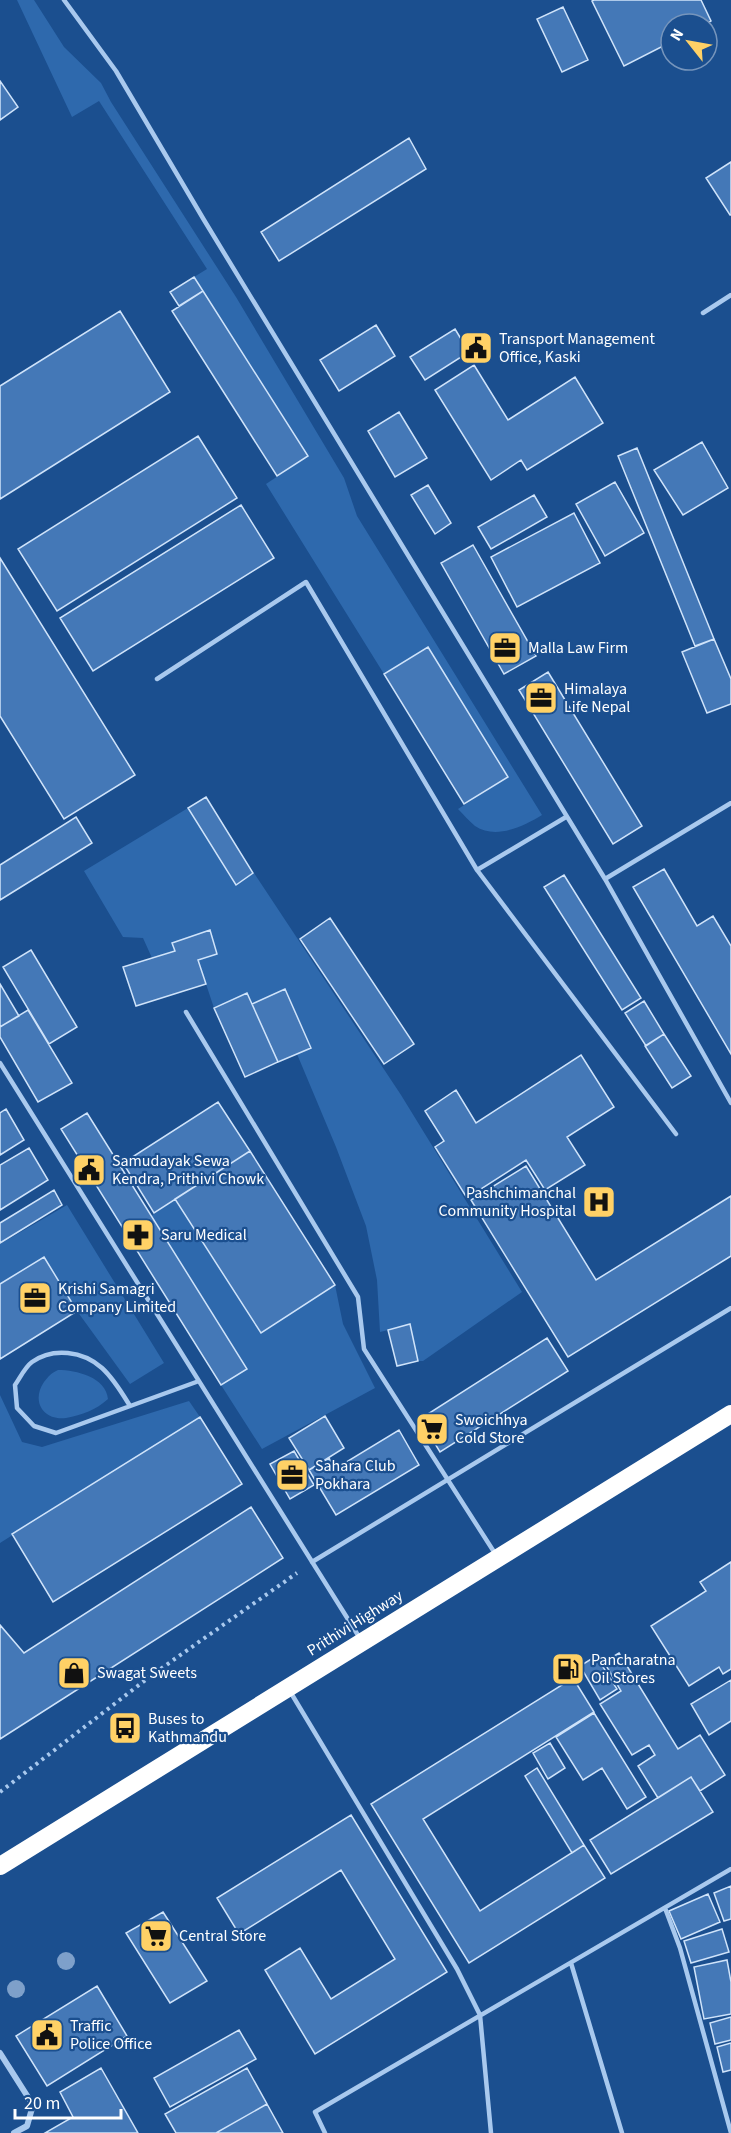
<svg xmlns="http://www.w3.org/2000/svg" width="731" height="2133" viewBox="0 0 731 2133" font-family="'Source Sans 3',sans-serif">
<rect width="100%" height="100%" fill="#1b4f8f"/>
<path fill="#2e69ad" d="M17,0H34L64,47L101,83L111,102L236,297L344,478L357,516L542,815C524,826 496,840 475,826C469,821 464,815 458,809L508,777L428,647L384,674L266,484L308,456L194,277L207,269L99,101L72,117Z
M188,808L237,884L254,873L401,1095L522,1292L423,1361H418L409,1325L380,1332L377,1280L366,1226L336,1147L297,1054L311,1047L286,990L252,1004L247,993L214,1008L198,960L217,954L210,930L173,943L175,951L152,958L143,938L123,937L84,871Z
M175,1199L261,1333L335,1285L343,1324L375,1388L262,1449L221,1385L247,1368L151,1216Z
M67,1205L164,1363L130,1384L77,1311L44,1257L0,1284V1244Z
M58,1370C76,1370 106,1377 108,1399C96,1410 82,1415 66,1418C43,1421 31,1401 44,1382C48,1377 51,1373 58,1370Z
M0,1395L22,1442L42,1447L189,1401L200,1417L0,1543Z"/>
<path fill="#4478b7" stroke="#cfe3fa" stroke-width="1.5" d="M594,0H701L711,21L706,24H671V42L624,66L592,1Z
M563,7L588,60L562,72L537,19Z
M0,81L18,107L0,120Z
M409,138L426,169L279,261L261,232Z
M731,162V215H730L706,178Z
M194,277L203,291L179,306L170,292Z
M203,291L308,456L277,476L172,311Z
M120,311L170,392L0,499V386Z
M376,325L395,356L339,391L320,360Z
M455,329L469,352L425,380L410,357Z
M474,365L508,420L575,377L603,423L527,470L521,460L491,480L435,390Z
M399,412L427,458L395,477L368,431Z
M198,436L237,498L57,611L18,549Z
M702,442L728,488L683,515L654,470Z
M637,448L714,639L695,646L618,456Z
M615,482L644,533L605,556L576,504Z
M428,485L451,523L435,534L411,495Z
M534,495L547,517L491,549L478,527Z
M241,505L274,558L93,671L60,618Z
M574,513L600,563L517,607L491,557Z
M473,545L536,656L504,674L441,563Z
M0,558L135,775L64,819L0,716Z
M714,639L731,679V704L707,713L682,652Z
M428,647L508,777L464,804L384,674Z
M548,672L642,826L613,844L519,690Z
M206,797L253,873L236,885L188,808Z
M76,817L92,843L0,900V865Z
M664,869L697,926L713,916L731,946V1054L633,887Z
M564,875L641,998L622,1010L544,887Z
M330,918L414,1044L384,1064L300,939Z
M210,930L217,954L198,960L206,984L136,1006L123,967L175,951L172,943Z
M31,950L77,1027L49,1044L3,967Z
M0,984L19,1016L0,1027Z
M285,989L311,1048L278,1062L252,1004Z
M247,993L278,1062L245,1077L214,1008Z
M644,1001L664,1034L646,1046L625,1013Z
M28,1010L72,1083L38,1102L0,1037V1027Z
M664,1034L691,1076L672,1088L645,1046Z
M581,1055L614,1107L567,1137L585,1165L545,1190L526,1160L467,1198L435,1147L444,1141L425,1111L456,1090L476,1123Z
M218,1102L250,1151L154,1213L123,1163Z
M6,1109L24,1140L0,1155V1113Z
M87,1113L247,1369L221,1385L61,1129Z
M29,1148L48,1180L0,1210V1165Z
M250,1151L335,1285L261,1333L175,1199Z
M526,1166L596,1280L731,1196V1256L568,1357L471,1200Z
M54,1190L62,1205L0,1243V1223Z
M44,1257L77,1311L0,1359V1284Z
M410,1324L418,1361L397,1366L388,1330Z
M547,1338L568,1371L440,1452L420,1419Z
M325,1416L344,1448L309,1470L289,1438Z
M200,1417L242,1484L53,1602L12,1534Z
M399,1430L419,1465L336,1515L309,1470L329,1458L335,1469Z
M294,1451L314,1485L290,1499L270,1464Z
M251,1507L283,1558L0,1739V1625L24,1653Z
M731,1562V1669L723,1674L719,1667L689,1686L651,1626L706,1591L700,1582Z
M619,1653L678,1749L700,1735L725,1775L700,1791L691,1777L658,1798L638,1766L655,1755L649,1745L632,1755L600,1704L621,1691L604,1662Z
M596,1656L617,1689L600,1700L580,1666Z
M573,1678L594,1712L423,1819L480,1911L584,1845L605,1878L469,1963L371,1804Z
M731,1680V1721L709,1735L691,1704Z
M594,1713L646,1797L627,1809L602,1768L583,1780L556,1737Z
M550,1743L565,1768L548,1779L533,1753Z
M537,1768L584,1845L572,1853L525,1776Z
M691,1777L713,1812L611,1874L590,1840Z
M351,1815L447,1972L315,2054L265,1970L300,1948L331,1999L395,1959L341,1870L239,1934L217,1898Z
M731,1886V1919L724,1921L714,1893Z
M708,1894L720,1922L681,1939L669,1911Z
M163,1912L207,1981L170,2003L126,1933Z
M722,1929L729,1952L691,1963L684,1941Z
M727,1960L731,1982V2014L704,2019L694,1967Z
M97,1986L127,2036L47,2086L16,2036Z
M731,2017V2040L715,2044L710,2023Z
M239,2030L256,2059L170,2107L154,2078Z
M731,2043V2070L723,2072L717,2047Z
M101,2068L138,2133H45L73,2117L60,2092Z
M247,2068L267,2104L216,2133H176L165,2114Z
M267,2104L283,2133H216Z"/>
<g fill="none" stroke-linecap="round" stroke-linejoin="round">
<path stroke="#a9c9ee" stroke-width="4" stroke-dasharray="3 4.5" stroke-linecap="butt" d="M0,1792L152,1675L297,1573"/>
<path stroke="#a9c9ee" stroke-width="4.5" d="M64,0L116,71L204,220L605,879L731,1103
M703,313L731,295
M157,679L306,582L477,870L676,1134
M477,870L566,817
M605,879L731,803
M186,1012L358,1297L364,1349L496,1555
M0,1063L361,1640
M130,1406C122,1393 114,1379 102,1368C83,1351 53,1347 32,1362C25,1367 20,1378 15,1385L17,1408L34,1426L56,1433L199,1381
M312,1562L731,1308
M291,1693L457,1969L480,2015L491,2133
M665,1908L680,1948L731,2133
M571,1963L622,2133
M325,2133L315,2112L731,1869"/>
<path stroke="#a9c9ee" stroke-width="6" d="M0,2053L33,2105L27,2126L14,2133"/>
<path stroke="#fff" stroke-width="18" d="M0,1866L731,1414"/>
</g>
<g fill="#7ea0ca">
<circle cx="66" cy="1961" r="9"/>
<circle cx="16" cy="1989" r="9"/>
</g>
<defs>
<symbol id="civic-square" viewBox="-11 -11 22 22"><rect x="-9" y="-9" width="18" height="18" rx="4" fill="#ffd166" stroke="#1b4f8f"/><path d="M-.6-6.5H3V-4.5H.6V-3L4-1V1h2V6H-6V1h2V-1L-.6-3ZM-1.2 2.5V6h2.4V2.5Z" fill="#111"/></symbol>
<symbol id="office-square" viewBox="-11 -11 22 22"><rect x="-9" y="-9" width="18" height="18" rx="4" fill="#ffd166" stroke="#1b4f8f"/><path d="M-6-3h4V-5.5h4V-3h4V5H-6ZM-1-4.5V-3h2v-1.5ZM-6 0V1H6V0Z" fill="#111"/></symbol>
<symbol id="hospital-square" viewBox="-11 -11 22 22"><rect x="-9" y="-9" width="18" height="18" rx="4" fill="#ffd166" stroke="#1b4f8f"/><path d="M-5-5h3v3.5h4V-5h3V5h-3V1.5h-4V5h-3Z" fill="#111"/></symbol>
<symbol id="pharmacy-square" viewBox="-11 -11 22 22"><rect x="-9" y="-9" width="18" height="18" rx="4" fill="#ffd166" stroke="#1b4f8f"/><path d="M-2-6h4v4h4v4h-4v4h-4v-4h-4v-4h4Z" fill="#111"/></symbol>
<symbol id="supermarket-square" viewBox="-11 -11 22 22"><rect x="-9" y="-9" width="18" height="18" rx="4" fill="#ffd166" stroke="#1b4f8f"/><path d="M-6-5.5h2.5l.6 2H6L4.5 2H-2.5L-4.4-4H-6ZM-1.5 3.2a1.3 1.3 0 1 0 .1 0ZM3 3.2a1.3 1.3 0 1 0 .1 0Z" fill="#111"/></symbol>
<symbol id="fuel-square" viewBox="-11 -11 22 22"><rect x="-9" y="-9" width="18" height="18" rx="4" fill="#ffd166" stroke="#1b4f8f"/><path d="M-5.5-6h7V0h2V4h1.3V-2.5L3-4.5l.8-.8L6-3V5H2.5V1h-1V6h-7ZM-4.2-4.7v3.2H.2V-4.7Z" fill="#111"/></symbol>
<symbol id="shop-square" viewBox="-11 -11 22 22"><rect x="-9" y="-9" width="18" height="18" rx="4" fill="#ffd166" stroke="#1b4f8f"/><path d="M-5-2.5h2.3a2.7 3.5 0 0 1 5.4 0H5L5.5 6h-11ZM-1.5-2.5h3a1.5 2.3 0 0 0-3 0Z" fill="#111"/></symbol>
<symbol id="bus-square" viewBox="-11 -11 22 22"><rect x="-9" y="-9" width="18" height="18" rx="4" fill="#ffd166" stroke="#1b4f8f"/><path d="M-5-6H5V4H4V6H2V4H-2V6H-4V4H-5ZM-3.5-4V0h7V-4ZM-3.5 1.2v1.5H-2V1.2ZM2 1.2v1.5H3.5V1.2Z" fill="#111"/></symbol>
</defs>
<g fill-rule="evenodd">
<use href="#civic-square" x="457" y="329" width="38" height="38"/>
<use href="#office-square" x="486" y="629" width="38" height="38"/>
<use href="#office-square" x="522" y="679" width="38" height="38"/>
<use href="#civic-square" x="70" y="1151" width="38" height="38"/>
<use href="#hospital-square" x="580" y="1183" width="38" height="38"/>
<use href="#pharmacy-square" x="119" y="1216" width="38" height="38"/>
<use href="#office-square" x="16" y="1279" width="38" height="38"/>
<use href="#supermarket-square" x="413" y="1410" width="38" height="38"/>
<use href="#office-square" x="273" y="1456" width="38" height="38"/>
<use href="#fuel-square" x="549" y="1650" width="38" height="38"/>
<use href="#shop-square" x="55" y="1654" width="38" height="38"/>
<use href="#bus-square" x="106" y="1709" width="38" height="38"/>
<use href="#supermarket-square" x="137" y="1917" width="38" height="38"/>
<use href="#civic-square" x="28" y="2016" width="38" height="38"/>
</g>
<g text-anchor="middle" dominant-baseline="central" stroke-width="4.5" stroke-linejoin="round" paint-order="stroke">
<g font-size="16" fill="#fff" stroke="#1b4f8f" text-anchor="start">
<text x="499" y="339">Transport Management<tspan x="499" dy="18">Office, Kaski</tspan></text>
<text x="528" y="648">Malla Law Firm</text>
<text x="564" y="689">Himalaya<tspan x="564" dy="18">Life Nepal</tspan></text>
<text x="112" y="1161">Samudayak Sewa<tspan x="112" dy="18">Kendra, Prithivi Chowk</tspan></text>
<text x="576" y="1193" text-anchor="end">Pashchimanchal<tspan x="576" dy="18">Community Hospital</tspan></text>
<text x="161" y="1235">Saru Medical</text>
<text x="58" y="1289">Krishi Samagri<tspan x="58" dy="18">Company Limited</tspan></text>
<text x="455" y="1420">Swoichhya<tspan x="455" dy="18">Cold Store</tspan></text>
<text x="315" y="1466">Sahara Club<tspan x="315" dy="18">Pokhara</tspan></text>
<text x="591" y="1660">Pancharatna<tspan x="591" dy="18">Oil Stores</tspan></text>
<text x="97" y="1673">Swagat Sweets</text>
<text x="148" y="1719">Buses to<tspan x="148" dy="18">Kathmandu</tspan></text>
<text x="179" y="1936">Central Store</text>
<text x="70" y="2026">Traffic<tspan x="70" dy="18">Police Office</tspan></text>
</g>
<g font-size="16" fill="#fff" stroke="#1b4f8f">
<text transform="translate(355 1623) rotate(-32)">Prithivi Highway</text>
</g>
</g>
<g transform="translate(689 42) rotate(301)"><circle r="28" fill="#1b4f8f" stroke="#7695bc" stroke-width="1.5"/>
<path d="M0-4.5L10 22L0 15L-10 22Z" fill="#ffd166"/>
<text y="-9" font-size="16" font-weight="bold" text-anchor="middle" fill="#ffffff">N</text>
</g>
<path d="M15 2109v9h106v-9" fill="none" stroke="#ffffff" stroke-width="3"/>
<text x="24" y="2109" font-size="18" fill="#ffffff" stroke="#1b4f8f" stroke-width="4.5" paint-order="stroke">20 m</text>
</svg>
